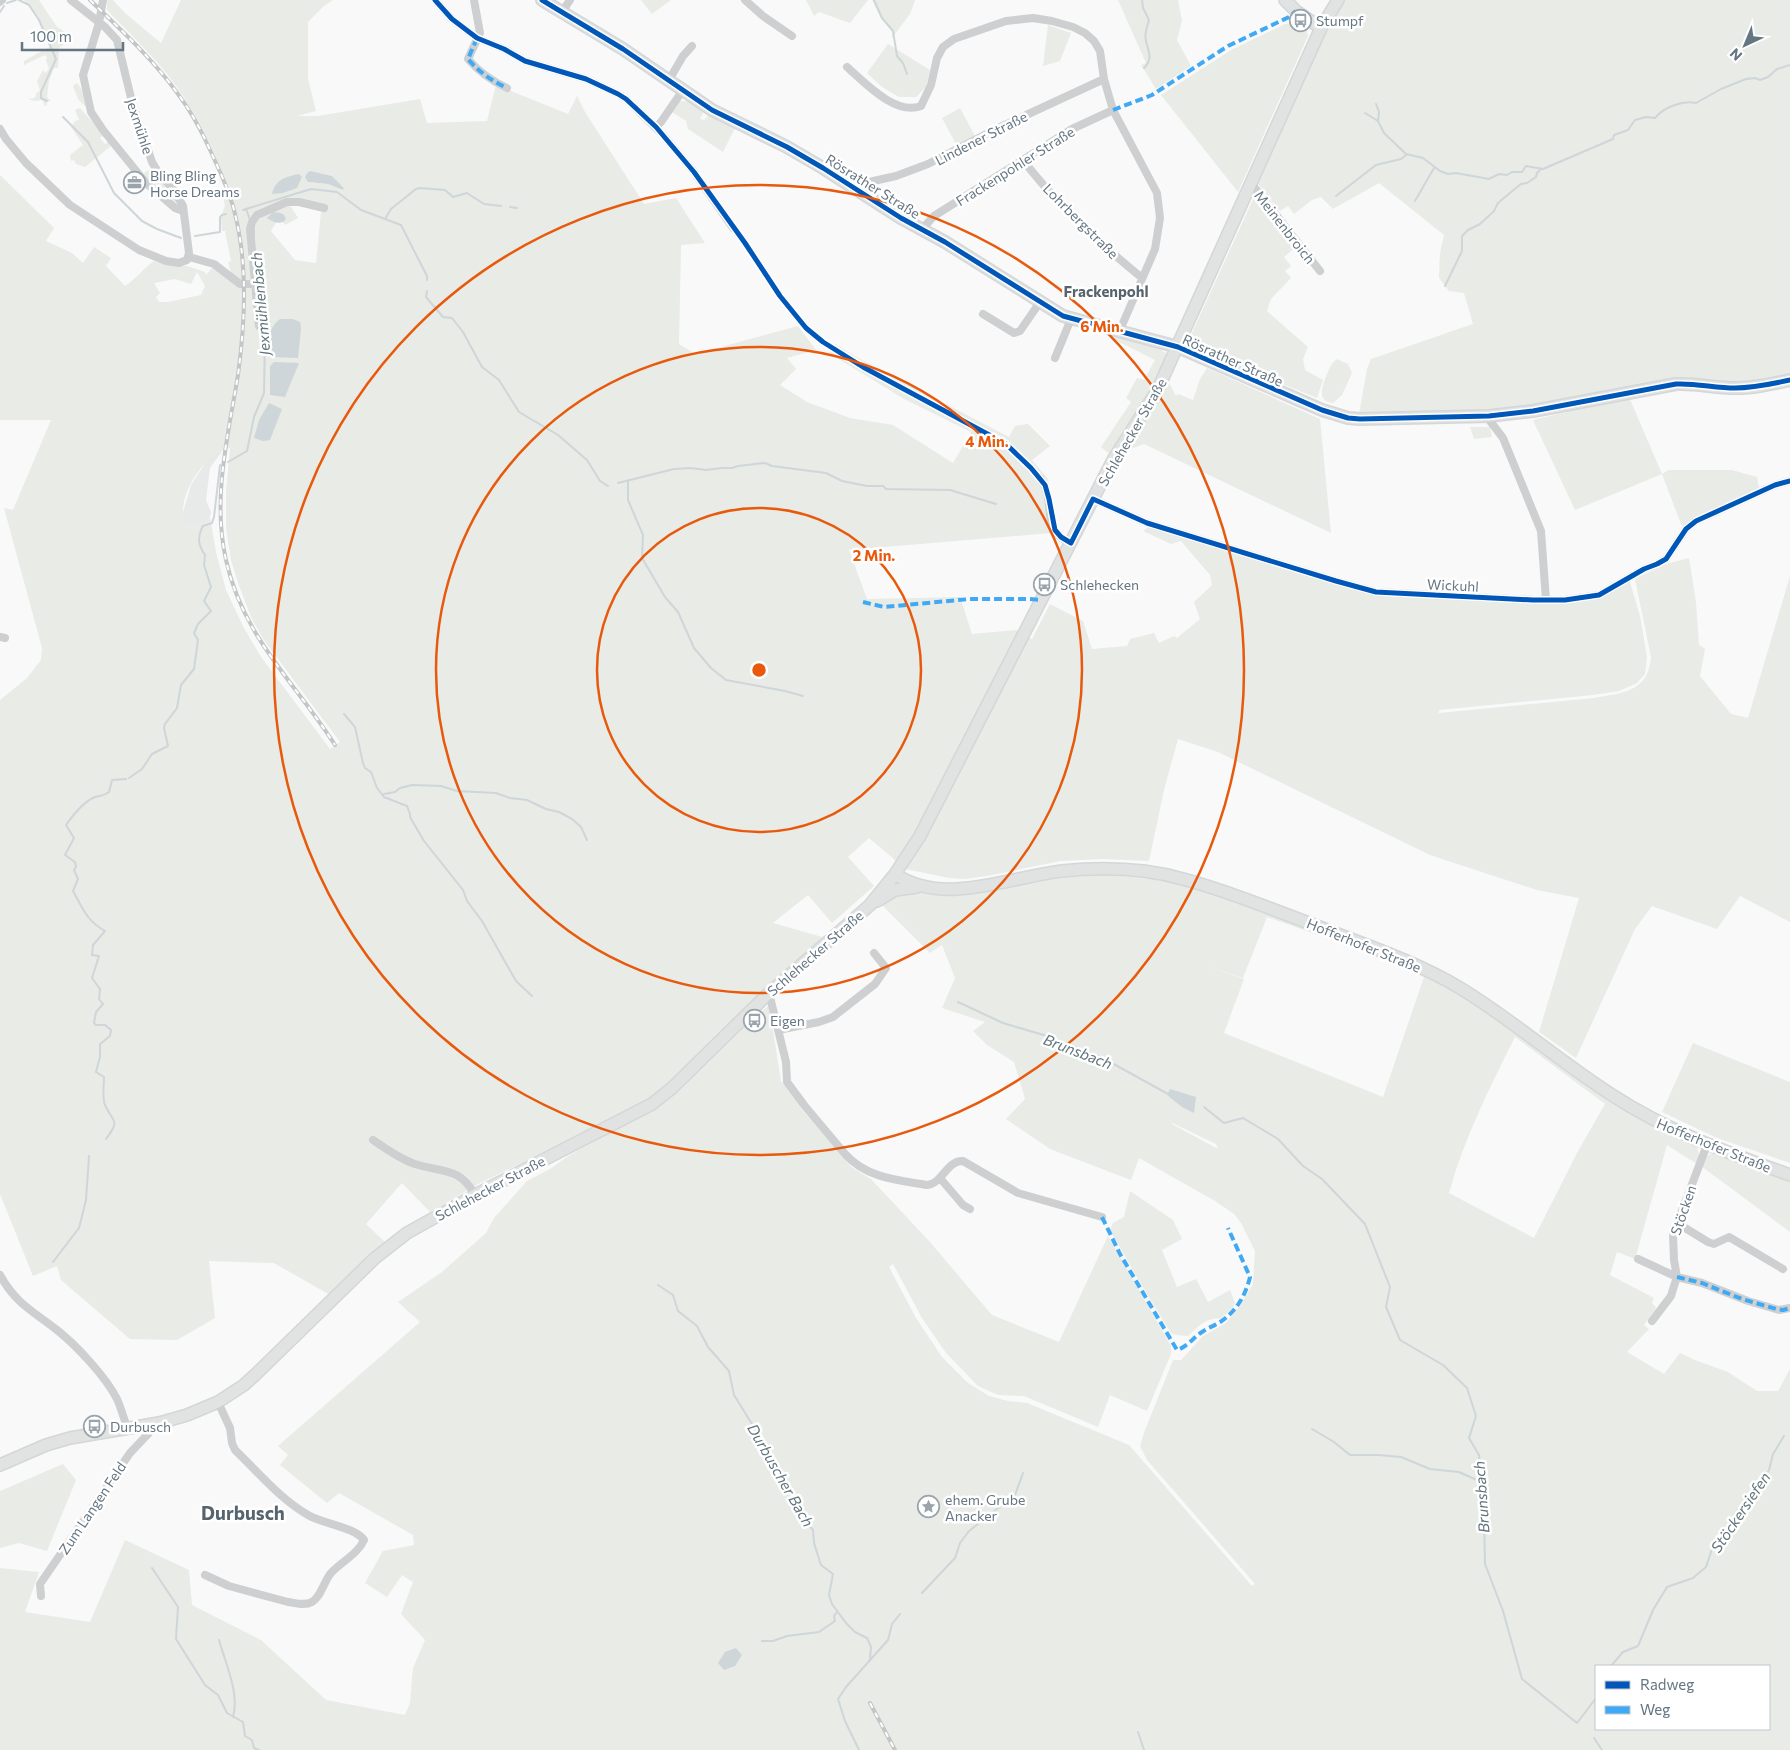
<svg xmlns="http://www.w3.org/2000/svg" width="1790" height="1750" viewBox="0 0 1790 1750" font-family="Commissioner,sans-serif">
<rect width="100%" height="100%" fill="#f9f9f9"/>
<path fill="#e8e9e9" d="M222,450L221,453L210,468L206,500L211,512L210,517L195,527L187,526L185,525L182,516L191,485L208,459Z"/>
<path fill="#e8ebe6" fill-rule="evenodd" d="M24,0H39L57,27L65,32L64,36L67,42L59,48L58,68H54L49,81L47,97L51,101L47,102V105L45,106L42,100L35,101L28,99L35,98L37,92L40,91L37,81L43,70L46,73L49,68L46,61L47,57L45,55L24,65V61L51,46L39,20Z
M107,0H113L125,13L161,43L181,0H333L325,5L308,22V79L316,111L297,116H318L420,99L427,123L487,121L496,85L568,114L577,96L585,112L644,204L676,198L705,243L681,245L679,344L695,354L798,326L816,350L787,358L796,369L780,385L807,402L850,418L893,425L953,463L971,432L904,399L829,353L835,344L862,360L1009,437L1015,426L1028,424L1050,446L1032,460L1048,479L1057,528L1063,532L849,550L867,599L960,597L972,634L1017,630L1032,639L1050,604L1083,621L1092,649L1127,646L1130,639L1154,633L1159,643L1174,636L1177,638L1200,619L1194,602L1212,585L1210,575L1181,541L1171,544L1143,531L1150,526L1377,595L1600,597L1630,582L1640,616L1647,657L1645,674L1637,683L1619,691L1593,695L1439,710V713L1594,698C1622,693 1649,692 1651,657L1635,579L1666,564L1689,558L1696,602L1699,645L1705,649L1700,676L1731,714L1748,718L1790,576V922L1740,896L1717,929L1652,906L1635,929L1576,1058L1539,1032L1579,898L1537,890L1430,855L1218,752L1178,739L1164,790L1149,861L1103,859L1061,861L987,876L965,879L949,878L901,868L893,858L869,838L848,857L874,886L832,923L808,895L773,923L822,937L785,979L659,1093L634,1109L480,1183L430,1212L402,1183L366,1224L386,1243L369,1256L330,1295L274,1263L209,1261L215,1318L177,1340L130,1339L61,1280L57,1266L33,1276L0,1194V700L27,678L41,660L42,648L4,508L13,510L51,420H0V175L54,228L46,241L72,253L83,263L94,247L111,258L106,266L125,286C136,279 143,269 154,261L167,265L187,266L205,272L206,275L212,268L227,277L231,273L228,262L231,261L225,231H222L221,218L225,205L221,191L229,188C216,156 202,125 183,96C162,64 133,37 107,10ZM311,171L332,176L344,188L343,190L328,184L308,182ZM288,202L324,209L321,212L316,263L295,260L271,231L279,217L285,225L298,218ZM197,272L205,286L201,295L168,302H159L156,297L160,293L154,283L175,279L191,284ZM230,448L226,492V528L231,560L238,583L251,617L263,639L340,742L330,749L261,657L244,628L226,590L216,552L210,517L195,527L185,525C175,498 203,454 230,448Z
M641,0H671L652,14Z
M806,0H868L850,23L819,12L814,16Z
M872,0H915L910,14L892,38V31L881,18Z
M1118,0H1178L1182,21L1177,40L1191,66L1156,89L1141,65L1146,63Z
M1345,0H1790V376L1744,384L1677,378L1508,410L1359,414L1367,369L1371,359L1473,324L1464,293L1449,291L1439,278L1440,253L1444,235L1379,183L1333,209L1321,197L1312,200L1294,214L1288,206L1280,211L1257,183L1315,51Z
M1294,23L1306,28L1308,36L1238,192L1161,95L1231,50L1285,24Z
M1048,25L1071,33L1060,61L1043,66Z
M888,44L930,70L926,87L916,97H899L882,87L867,73Z
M77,83L85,94L88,109L78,99L73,86Z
M680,101L691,102L704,111L700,119L704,120L710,114L735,128L723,152L688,129L686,121L672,112Z
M80,108L104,135L100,138L105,144L108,142L111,146L85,167L76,164L74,160L71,161L70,155L83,145L71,127L75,121L79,120L75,110Z
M960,108L975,136L957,146L942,118Z
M150,169L152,172C164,178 176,193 180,206H177L147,179L144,174L145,172Z
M1255,195L1296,247L1284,257L1291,266L1285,271L1291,278L1271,299L1267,311L1308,347L1303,359L1305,370L1323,380L1317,398L1218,358L1193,347L1192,333Z
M1117,334L1154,346L1166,353L1167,359L1162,369L1176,396L1178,394L1193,400L1200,379L1207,368L1320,419L1331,533L1144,444L1112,456L1101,447L1131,402L1126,398L1137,378L1144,380L1155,360L1113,339Z
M1337,359L1348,364L1352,373L1342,395L1333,403C1318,401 1321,391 1325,379C1328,372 1330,364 1337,359Z
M1629,397L1662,474L1669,470H1732L1757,477L1759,488L1698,516L1684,527L1681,524L1662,474L1575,510L1533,420Z
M1470,427H1490L1492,437L1474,439Z
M1107,874L1147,879L1145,875L1195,885L1427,973L1694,1144C1700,1151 1700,1156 1697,1164L1667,1145L1635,1259L1617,1252L1610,1275L1654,1298L1652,1303L1656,1308L1644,1325L1649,1329L1627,1352L1664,1374L1680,1353L1695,1360L1728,1372L1757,1391H1778L1790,1369V1750H0V1568L39,1572L25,1612L90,1622L125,1540L189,1570L192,1605L261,1640L326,1700L405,1715L410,1703L413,1668L425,1640L401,1614L413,1582L402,1575L387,1597L365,1583L383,1551L414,1545L413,1535L339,1493L327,1503L280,1465L288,1455L278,1446L420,1322L398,1302L442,1272L486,1233L494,1218L527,1181L550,1169L570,1155L655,1107L769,1005L781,1081L802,1110L840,1151L850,1166L871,1179L929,1241L992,1315L1059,1342L1108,1236L1171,1346V1354L1147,1411L1110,1395L1098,1427L1024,1396L998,1395L978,1386L946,1353L922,1318L893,1264L889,1267L916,1318L942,1357L968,1383L989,1396L1008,1401L1027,1403L1129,1445L1252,1586L1255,1584L1147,1460L1140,1446L1145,1430L1173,1360H1181L1203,1336L1226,1323L1241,1304L1253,1284L1255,1251L1241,1223L1234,1214L1215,1201L1139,1158L1131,1180L1050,1149L1006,1119L1025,1099L1014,1062L987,1045L973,1031L985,1022L942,1008L955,978L942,945L930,953L882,905L891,897L907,891L949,895L1038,880ZM1267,917L1346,945L1424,977L1383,1097L1224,1033L1244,979L1203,965L1243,978ZM1515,1037L1605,1104L1577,1153L1534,1238L1449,1193C1464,1138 1490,1087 1515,1037ZM1172,1123L1216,1144L1218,1149L1172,1124ZM1596,1666H1769V1729H1596Z
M1693,1043L1790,1082V1163L1717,1138L1662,1112Z
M1712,1153H1717L1790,1178V1232L1701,1166L1704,1158Z
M1130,1191L1173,1220L1182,1239L1162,1250L1177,1287L1196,1279L1208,1302L1230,1290L1235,1303L1231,1310L1220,1319C1207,1316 1197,1328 1188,1336L1176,1335L1171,1333L1142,1286L1110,1230L1113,1223L1124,1217Z
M63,1464L76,1480L47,1551L19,1543L0,1548V1491Z"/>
<path fill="#ced6d9" d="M311,171L332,176L344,188L343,190L328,184L308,182L305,177L308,172Z
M299,174L302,177L297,188L283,193L272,194C276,179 285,177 299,174Z
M273,212C279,213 284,212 286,219C282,226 272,222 267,218Z
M280,319H293L300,322L301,328L298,358L273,357C263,346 269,327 280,319Z
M274,362L299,363L285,397L270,395V366Z
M269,403L282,409L270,440L263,441L254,438L259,420Z
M1170,1089L1196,1097L1194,1113L1182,1107L1167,1095Z
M736,1648L742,1655L735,1666L724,1670L718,1663L725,1652Z"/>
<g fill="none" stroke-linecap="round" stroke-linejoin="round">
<path stroke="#ced6d9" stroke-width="2" d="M19,0L29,5L39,20L56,59L41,92V98L47,101
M874,0L882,18L893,31L897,56L903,63L907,74
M1142,0L1143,8L1149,20C1147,27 1144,34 1146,41C1148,51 1154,58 1144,68
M7,3L16,0
M0,12L4,6
M1376,104L1379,112L1378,121
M1365,113L1378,121L1384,133L1406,154L1423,158L1440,171L1448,174L1456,173L1489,179L1499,174L1507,175L1512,172H1522L1526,166L1543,169L1613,139L1614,135L1628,130L1635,120L1646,117L1655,118C1664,107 1683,100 1696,103L1721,89L1746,79L1755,78L1760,80L1768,77L1777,69L1790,65
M63,117L88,142L114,193L142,221L157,229L181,238
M1336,196L1376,165L1401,159L1406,155
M1415,201L1434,168
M510,207L517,208
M246,209L311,189L337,192L361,210L385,219L391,209L416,189L420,188L445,190L453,197L467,193L484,204L501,206
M243,210L246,209L250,220
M385,219L401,225L427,276V280
M254,227V237
M195,236L220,232V217L222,215L226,214
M1445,286L1462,251V236L1468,230L1480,224L1494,211L1498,203L1505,197L1521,184L1527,183L1536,177L1537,173L1541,169
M427,291L426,297L443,317L452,318L463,332L482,367L499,380L519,412L558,435L587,460L600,481L608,486
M228,462L247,451L254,417L264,393L265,337L257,266
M628,480V500L643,535L642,558L665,597L678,612L694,648L711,668L726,680L785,691L803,696
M618,483L674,469L691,468L706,470L722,468H732L738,466L765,463L772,466L826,473L842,481L867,486H883L886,489L950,490L996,504
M344,714L355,727L363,763L365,768L371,772L377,788L384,797L407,806L410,814V817L424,841L463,890L467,901L482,921L516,981L532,996
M164,728L165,724L177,708L181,685L194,669L198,640L194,633L198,624L211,611L204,601L211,587L204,565L205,555C198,545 197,537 203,526L212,523L214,517L220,465
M129,778L142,769L152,754L168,746L164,728
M384,794L395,792L400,788L412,785L441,786L457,791L496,793L510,798L527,800L546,809L559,812L572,819L581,827L587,840
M958,1002L1003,1023L1047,1036L1101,1057L1168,1094
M1204,1107L1224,1123L1243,1118L1278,1139L1303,1166L1322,1179L1365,1224L1390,1287L1386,1307L1400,1340L1443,1365L1467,1388L1476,1416L1469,1438L1479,1455L1484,1514L1485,1564L1503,1611L1522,1679L1577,1723L1596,1698
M106,1139C121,1119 113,1123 105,1105C102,1098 104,1085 104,1077L96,1072L100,1057V1044L110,1036L111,1030L105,1025H96L94,1023L96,1012L103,1004L99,999L100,989L92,978L99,956L92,955L93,945L105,931C87,921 83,909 73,891L78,879L74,870L76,867L75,862L65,855L74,838L66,825C73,815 83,802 95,797C101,795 102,797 109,792L112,780L126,779
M53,1262L79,1228L86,1200L89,1156
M658,1285L673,1295L678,1311L697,1326L708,1347L729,1371L734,1395L773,1458L786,1489L804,1510V1520L813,1530L814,1543L821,1565L833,1574L829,1595L832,1604L846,1623L855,1632L867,1638L871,1647L870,1659
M1312,1429L1334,1442L1350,1455H1378L1401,1457L1430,1469L1459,1472L1481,1482
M152,1568L178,1607L176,1639L205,1685L218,1695L227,1713L243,1722L245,1736L252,1740L254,1748L259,1750
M922,1593L955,1558L960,1543L969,1531L1015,1495L1023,1473
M219,1640C225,1662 240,1694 233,1717
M762,1641H773L787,1636L819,1632L835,1621L834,1616L837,1612
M1611,1666L1623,1652L1638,1646L1653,1610L1667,1587L1693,1578L1706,1567L1713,1546L1723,1535L1737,1510L1746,1505L1769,1470L1773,1454L1784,1436
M1138,1732L1144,1750
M1594,1738L1602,1750
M859,1750L845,1721L838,1699L846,1687L888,1640L892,1624L900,1614"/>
<defs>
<path id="secondary" d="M542,0L623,49L712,110L787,147L823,168L901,218L945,242L1063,316L1178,347L1322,410L1348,418L1360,419L1489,416L1533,411L1676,384C1696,383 1715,388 1735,388C1754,388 1772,384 1790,380
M1285,0L1296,11L1321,28
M895,874C944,907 1009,877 1062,871C1102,867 1144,868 1183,879C1229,891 1273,910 1317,926C1365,945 1415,961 1460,988C1513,1020 1560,1062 1612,1095C1667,1131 1728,1153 1790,1175
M877,901L895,890L917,887
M0,1465L46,1445L70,1438L159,1423L187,1415L218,1402L244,1385L255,1375L375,1258L407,1233L475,1195L652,1104L672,1088L769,993L870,905L895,874L920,836L1113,460L1157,391L1321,28L1338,0"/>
</defs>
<use href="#secondary" stroke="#d5d6d7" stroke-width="14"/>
<path stroke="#cecfd0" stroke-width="8" d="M103,0L99,23L83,75L91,112L103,130L146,183L175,208L183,211
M435,0L452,19L477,38L504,49L525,61L586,79L618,94L626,99L663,135L694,172L733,228
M474,0L480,33L468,59C479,72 492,81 507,88
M745,0L763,16L792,36
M0,2L2,0
M562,12L570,0
M847,67C865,83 896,116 921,106L931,85L937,58L943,47L954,39L1006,21L1033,18L1052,21L1073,27L1085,33L1094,41L1100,51L1104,79L1113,110L1157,193L1160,218L1155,249L1120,330
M669,80L683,56L692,46
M656,127L661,122L683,90
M0,129L6,139L26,163L70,205L139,250L166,261L179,263L187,260L189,253L183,206L174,190L158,172L152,162L132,102L117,40L105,27L71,0
M1023,160C1054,201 1103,246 1142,278
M1251,183L1320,271
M856,190L869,182L896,176L928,164L996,129L1104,79
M922,229L934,216L1072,129L1113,110
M189,257L214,264L240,284H255
M983,314L1014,333L1020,331L1040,302
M259,326L250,229L252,222L257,215L287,202H299L324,208
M1055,358L1071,319
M1489,416L1490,421L1503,438L1541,531L1546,600
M1041,479C1053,497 1046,517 1055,531C1058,537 1065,540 1071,543
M1093,499L1147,523L1336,581L1376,592L1533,600H1565L1599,595L1644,569L1657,564L1666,559L1686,529L1696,521L1775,485L1790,481
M0,637L5,638
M769,993L786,1062L787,1082L804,1105L846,1155C867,1178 898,1180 927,1185C942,1184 947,1160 963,1161L1018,1193L1102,1217
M778,1030L819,1022L833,1017L875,984L886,968L874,953
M373,1140C386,1149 400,1159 415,1164C442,1173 459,1166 475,1195
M940,1178L963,1205L970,1209
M1677,1223L1708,1242L1714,1244L1729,1237L1783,1269
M1638,1259L1677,1277L1702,1283L1748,1301L1779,1310L1790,1308
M0,1275C16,1304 33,1311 57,1330C76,1345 106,1377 117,1399C121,1408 124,1418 127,1428
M1652,1321L1671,1296L1674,1286L1677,1277L1674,1260L1673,1234L1707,1145
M205,1575L229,1586L288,1602C296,1603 305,1606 312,1602C321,1597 324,1581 331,1573C341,1562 358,1554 364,1540C355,1527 323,1524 308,1515C280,1499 258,1472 235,1450L232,1443L230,1428L218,1402
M41,1596L40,1584L130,1453L149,1433L153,1424"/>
<use href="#secondary" stroke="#e1e2e2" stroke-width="11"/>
<defs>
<path id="rail" d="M90,0C121,30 153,59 178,94C191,111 202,132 211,152C220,172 230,192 235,214C248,266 245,322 238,375C228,436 212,498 226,560C243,637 294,681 335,745
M870,1703L895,1750"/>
</defs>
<use href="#rail" stroke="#c3c5c6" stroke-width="4"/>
<use href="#rail" stroke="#fff" stroke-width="2" stroke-dasharray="5.5" stroke-linecap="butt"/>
<path stroke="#3fa9f5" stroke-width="4" stroke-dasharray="8 4" stroke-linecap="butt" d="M477,38L468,59C479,72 492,81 507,88
M1113,110L1152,95L1228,46L1289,17L1296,11
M863,602L884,607L970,599H1029L1042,600
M1102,1217L1120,1254L1177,1350C1187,1347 1193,1338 1202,1332C1209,1327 1217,1325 1223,1320C1237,1310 1246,1294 1250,1277L1228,1228
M1677,1277L1702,1283L1742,1299L1776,1309L1783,1310L1790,1308"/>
<defs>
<path id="cycleway" d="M435,0L452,19L477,38L504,49L525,61L586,79L618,94L626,99L656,127L694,172L745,243L780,296L806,328L823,342L863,367L1006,444L1031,468L1045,485L1049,499L1055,530L1061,537L1071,543L1093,499L1147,523L1336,581L1376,592L1533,600H1565L1599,595L1644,569L1657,564L1666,559L1686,529L1696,521L1775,485L1790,481
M542,0L623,49L712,110L787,147L823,168L901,218L945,242L1063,316L1178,347L1322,410L1348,418L1360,419L1489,416L1533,411L1676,384C1696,383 1715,388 1735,388C1754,388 1772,384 1790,380"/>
</defs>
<use href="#cycleway" stroke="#fff" stroke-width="8"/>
<use href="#cycleway" stroke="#0057b8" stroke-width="5"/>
</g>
<g fill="none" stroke="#e8590c" stroke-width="2.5">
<circle cx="759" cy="670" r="162"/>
<circle cx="759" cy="670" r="323"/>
<circle cx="759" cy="670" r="485"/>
</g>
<defs>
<symbol id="bus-ring" viewBox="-11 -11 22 22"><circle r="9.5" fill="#fff" stroke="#99a4ac" stroke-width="1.5"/><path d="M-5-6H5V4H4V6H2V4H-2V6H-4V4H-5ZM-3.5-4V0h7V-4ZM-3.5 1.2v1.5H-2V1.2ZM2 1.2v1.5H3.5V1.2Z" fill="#99a4ac"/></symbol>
<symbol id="office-ring" viewBox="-11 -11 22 22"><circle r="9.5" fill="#fff" stroke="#99a4ac" stroke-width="1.5"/><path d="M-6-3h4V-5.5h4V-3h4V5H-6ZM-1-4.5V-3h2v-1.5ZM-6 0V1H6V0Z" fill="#99a4ac"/></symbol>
<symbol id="sight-ring" viewBox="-11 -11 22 22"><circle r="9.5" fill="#fff" stroke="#99a4ac" stroke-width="1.5"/><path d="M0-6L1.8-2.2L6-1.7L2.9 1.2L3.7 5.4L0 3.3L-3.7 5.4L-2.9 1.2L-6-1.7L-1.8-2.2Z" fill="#99a4ac"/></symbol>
</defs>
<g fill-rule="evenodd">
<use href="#bus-ring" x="1288" y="8" width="25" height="25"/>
<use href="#office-ring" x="122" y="170" width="25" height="25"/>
<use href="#bus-ring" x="1032" y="572" width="25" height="25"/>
<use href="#bus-ring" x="742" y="1008" width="25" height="25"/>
<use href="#bus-ring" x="82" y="1414" width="25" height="25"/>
<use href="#sight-ring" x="916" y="1494" width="25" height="25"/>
</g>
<g text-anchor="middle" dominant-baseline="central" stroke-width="5" stroke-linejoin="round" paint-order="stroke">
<g font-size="14" fill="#657683" stroke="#fff" text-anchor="start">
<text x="1316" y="20">Stumpf</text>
<text x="150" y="175">Bling Bling<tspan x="150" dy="16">Horse Dreams</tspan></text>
<text x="1060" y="584">Schlehecken</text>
<text x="770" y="1020">Eigen</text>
<text x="110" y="1426">Durbusch</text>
<text x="945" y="1499">ehem. Grube<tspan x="945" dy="16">Anacker</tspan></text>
</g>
<g font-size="14" fill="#657683" stroke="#fff">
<text transform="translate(140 126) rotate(72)">Jexmühle</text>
<text transform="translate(981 138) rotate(-27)">Lindener Straße</text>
<text transform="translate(1015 166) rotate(-32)">Frackenpohler Straße</text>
<text transform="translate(873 186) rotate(32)">Rösrather Straße</text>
<text transform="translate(1081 221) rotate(45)">Lohrbergstraße</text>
<text transform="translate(1285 227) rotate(52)">Meinenbroich</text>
<text transform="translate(1233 360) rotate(24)">Rösrather Straße</text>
<text transform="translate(1132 432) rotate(-60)">Schlehecker Straße</text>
<text transform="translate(1453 585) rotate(3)">Wickuhl</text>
<text transform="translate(1364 945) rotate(22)">Hofferhofer Straße</text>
<text transform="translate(815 953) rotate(-41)">Schlehecker Straße</text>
<text transform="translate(1714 1145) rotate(22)">Hofferhofer Straße</text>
<text transform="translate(490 1188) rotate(-28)">Schlehecker Straße</text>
<text transform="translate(1683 1210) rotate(-71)">Stöcken</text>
<text transform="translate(92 1508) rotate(-56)">Zum Langen Feld</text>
</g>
<g font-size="15" font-weight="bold" fill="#57646e" stroke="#fff">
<text x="1106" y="291">Frackenpohl</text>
</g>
<g font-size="15" font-style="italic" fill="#60757c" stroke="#fff">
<text transform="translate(260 304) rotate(-95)">Jexmühlenbach</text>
<text transform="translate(1078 1051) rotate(21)">Brunsbach</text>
<text transform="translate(781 1475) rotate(60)">Durbuscher Bach</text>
<text transform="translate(1481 1497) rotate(-94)">Brunsbach</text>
<text transform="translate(1740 1512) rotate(-56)">Stöckersiefen</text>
</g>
<g font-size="19" font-weight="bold" fill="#57646e" stroke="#fff">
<text x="243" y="1512">Durbusch</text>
</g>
</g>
<circle cx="759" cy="670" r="8" fill="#e8590c" stroke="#fff" stroke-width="2.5"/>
<g font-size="15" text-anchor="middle" font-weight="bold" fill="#e8590c" stroke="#fff" stroke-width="5" stroke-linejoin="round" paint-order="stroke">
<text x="1102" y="332">6 Min.</text>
<text x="987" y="447">4 Min.</text>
<text x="874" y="561">2 Min.</text>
</g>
<rect x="1595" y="1665" width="175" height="65" fill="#ffffff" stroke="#c1c8cd"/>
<rect x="1605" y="1681" width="25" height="8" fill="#0057b8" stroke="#c1c8cd"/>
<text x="1640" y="1690" font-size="15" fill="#657683">Radweg</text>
<rect x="1605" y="1706" width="25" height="8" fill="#3fa9f5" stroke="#c1c8cd"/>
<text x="1640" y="1715" font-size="15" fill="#657683">Weg</text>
<g transform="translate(1745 45) rotate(224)" stroke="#ffffff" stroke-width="4" paint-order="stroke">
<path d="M0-4L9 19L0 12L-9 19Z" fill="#657683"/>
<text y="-8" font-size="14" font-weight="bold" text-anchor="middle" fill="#657683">N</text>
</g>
<path d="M22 42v8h101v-8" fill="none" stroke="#657683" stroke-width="2.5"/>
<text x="30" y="42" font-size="15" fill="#657683" stroke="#ffffff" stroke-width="4" paint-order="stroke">100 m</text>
</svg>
